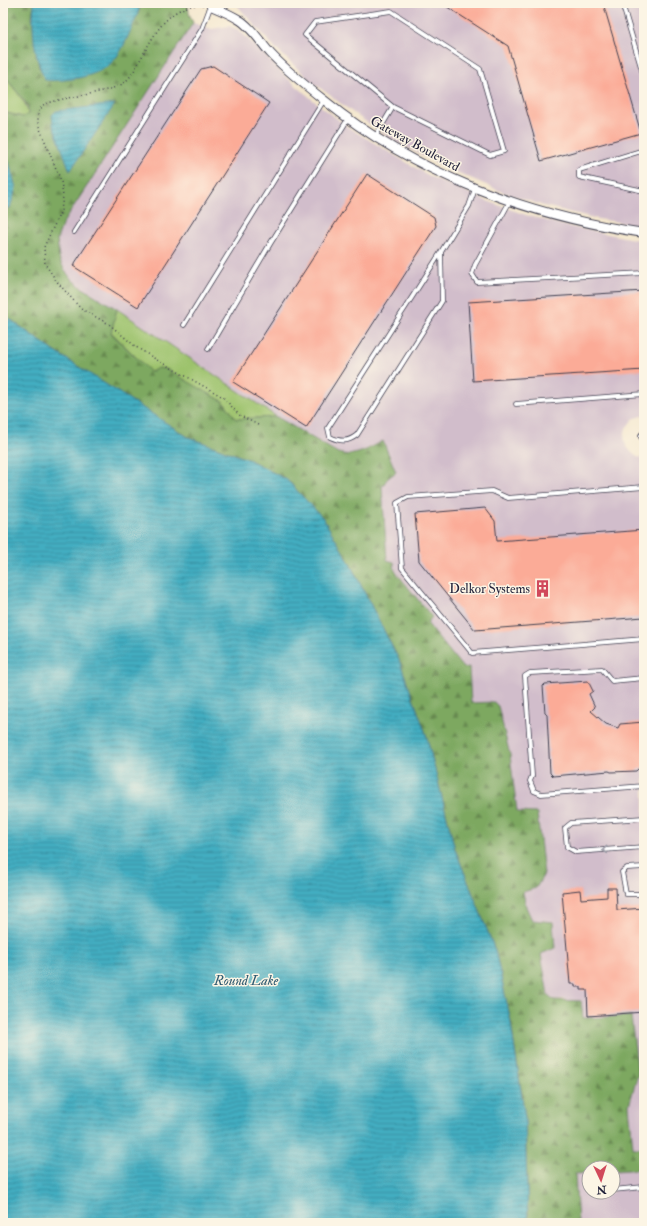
<svg xmlns="http://www.w3.org/2000/svg" width="647" height="1226" viewBox="0 0 647 1226" font-family="'IM FELL Double Pica',serif">
<defs>
<pattern id="forest-firs" width="22" height="20" patternUnits="userSpaceOnUse"><rect width="22" height="20" fill="#7da860"/><path d="M5 1l3.5 6h-7zM16 11l3.5 6h-7z" fill="#668850"/></pattern>
<pattern id="water-rules" width="6" height="5" patternUnits="userSpaceOnUse"><rect width="6" height="5" fill="#42adc1"/><path d="M0 2.5h6" fill="none" stroke="#378c9e"/></pattern>
</defs>
<rect width="100%" height="100%" fill="#fcf5e5"/>
<filter id="ink" filterUnits="userSpaceOnUse"><feTurbulence type="fractalNoise" baseFrequency=".025" numOctaves="2"/><feDisplacementMap in="SourceGraphic" scale="8" xChannelSelector="R" yChannelSelector="G"/><feConvolveMatrix kernelMatrix="1 2 1 2 8 2 1 2 1" color-interpolation-filters="sRGB"/></filter>
<filter id="wash" filterUnits="userSpaceOnUse"><feTurbulence type="fractalNoise" baseFrequency=".012" numOctaves="4" result="noise"/><feDisplacementMap in="SourceGraphic" scale="16" xChannelSelector="R" yChannelSelector="G"/><feGaussianBlur stdDeviation="0.9" result="paint"/><feColorMatrix in="noise" values="0 0 0 0 0 0 0 0 0 0 0 0 0 0 0 0 0 1.4 0 .05"/><feComposite in="paint" operator="in"/></filter>
<g filter="url(#wash)">
<rect width="100%" height="100%" fill="#f3e5ca"/>
<path fill="#d1bdcb" d="M235,3H638L644,22V226L598,219L544,206L500,191L438,164L395,141L359,117L311,81L273,46Z
M193,23L212,29L229,26L239,30L285,76L314,101L349,128L431,177L487,201L526,215L566,226L644,241V415L633,419L626,428L624,437L626,446L632,453L637,457L644,458V1148H633L629,1105L638,1074L564,999L554,1000L548,995L541,953L552,922L532,920L526,907L523,892L537,813H517L510,755L498,706L493,702L471,703L469,667L463,668L427,623L432,617L387,560L382,494V487L387,479L383,441L358,453L346,455L338,453L277,417L81,287L72,280L64,269L59,258L57,239L63,223Z
M644,1169V1223H576L578,1222L575,1174L589,1173V1192H613V1171Z"/>
<path fill="#9cc26c" stroke="#5f7254" d="M3,74C11,86 28,102 28,115L23,117L3,112Z
M117,309L277,417L236,419L224,402L158,368L151,372L111,332Z"/>
<path fill="url(#forest-firs)" stroke="#50654e" d="M8,3H34L32,17L39,68L139,12L140,3H188L189,13L193,23L63,223L57,239L59,258L64,269L72,280L81,287L117,309L111,333L151,372L158,368L166,369L224,402L236,419L277,417L338,453C355,458 368,449 383,441L396,472L387,479L382,487L387,560L394,562L395,571L432,617L427,623L463,668L469,667L471,703L494,702L498,706L510,755L517,812L537,813L544,874L536,888L523,892L526,907L532,920L553,922L555,948L541,954L548,995L554,1000L581,1001L583,1018L631,1016L638,1074L629,1105L633,1148H644V1169L613,1171V1168H589V1173L575,1174L578,1223H528L525,1117L510,1017L495,950L455,849L426,734L399,660L348,560L323,519L287,480L250,460L188,437L54,351L3,314V209L10,208L9,162L3,156V112L23,117L28,114V108L25,102L3,74V5Z"/>
<path fill="url(#water-rules)" stroke="#32687e" d="M34,3H140C139,14 134,22 130,32C126,41 121,52 115,59C101,77 66,82 45,80C34,58 31,27 34,3Z
M115,104L70,171L53,125L52,115L56,111Z
M3,156L9,162L16,188L10,208L3,209Z
M3,314L54,351L188,437L250,460L287,480L323,518L348,560L399,660L426,734L455,849L495,950L510,1017L525,1117L528,1223H3Z"/>
<g id="blocks">
<path fill="#fbab97" d="M441,3H603L641,133L541,161L508,46Z
M213,66L269,103L138,307L73,266L201,69Z
M367,174L434,217L436,226L306,428L233,382Z
M644,291V370L473,381L468,302Z
M485,508L495,521L497,541L644,530V617L475,630L419,561L415,514Z
M588,681L593,691L589,694L595,707L591,711L606,724L618,728L620,724L644,722V768L638,769L636,771L611,772L609,771L553,776L550,773L547,715L545,713L543,686L545,684Z
M607,888H616L617,910L644,908V1012L588,1016L587,990H581V987H575V984H570L562,892L580,890L581,899L607,897Z"/>
</g>
</g>
<g filter="url(#ink)">
<use href="#blocks" fill-opacity="0" stroke="#413f50" stroke-width="1"/>
<g fill="none" stroke-linecap="round" stroke-linejoin="round">
<defs>
<path id="lane" d="M622,3L644,77
M375,137L393,107L490,155L504,151L480,69L391,11L315,22L305,35L393,107
M644,150L579,170V177L644,191
M510,201L475,265L472,274L477,282L644,273
M74,232L202,29L211,5
M441,252L442,301L357,435C348,442 341,442 330,437L328,428L441,252L469,206L475,189
M184,325L324,100
M208,349L270,244L348,119
M516,404L644,394
M643,436L644,484
M644,487L508,498L492,491L408,497L397,503L402,568L472,653L644,639
M644,678L612,681L602,669L530,673L525,676L532,776L530,781L534,791L541,794L644,786
M644,818L571,823L565,828L567,847L576,852L644,847
M644,867L627,868L622,872L626,894H644
M613,1190L644,1187"/>
<path id="street" d="M211,6C220,10 230,14 238,19C251,26 261,43 271,54C287,71 306,86 324,100C415,174 528,216 644,233
M643,436L644,435"/>
</defs>
<use href="#lane" stroke="#413f50" stroke-width="5.5"/>
<use href="#street" stroke="#413f50" stroke-width="10"/>
<path stroke="#413f50" stroke-width="1.5" stroke-dasharray="1 3" stroke-linecap="butt" d="M203,5C168,4 154,35 139,62C135,69 131,77 125,82C110,94 63,96 43,105L38,113V124L61,181L63,196L61,211L44,247L45,264L58,283L81,309L109,324L136,347L157,360L223,397L239,415L258,425"/>
<use href="#lane" stroke="#fff" stroke-width="4"/>
<use href="#street" stroke="#fff" stroke-width="8"/>
</g>
<defs><path id="oneway-chevron" d="M-2-3.5L2.5 0L-2 3.5" fill="none" stroke-width="1.6" stroke-linecap="round" stroke-linejoin="round"/></defs>
<use stroke="#9c9ca7" href="#oneway-chevron" transform="translate(605 850) rotate(175)"/>
</g>
<defs>
<symbol id="building-bare" viewBox="-9 -9 18 18"><path d="M-4-6H4V6H1V3H-1V6H-4ZM-2.5-4.3h1.7v1.8h-1.7ZM.8-4.3h1.7v1.8H.8ZM-2.5-1h1.7V.8h-1.7ZM.8-1h1.7V.8H.8Z" fill="#d1495b" stroke="#fcf5e5" stroke-width="2.5" paint-order="stroke"/></symbol>
</defs>
<g fill-rule="evenodd">
<use href="#building-bare" x="530" y="576" width="25" height="25"/>
</g>
<g text-anchor="middle" dominant-baseline="central" stroke-width="3" stroke-linejoin="round" paint-order="stroke">
<g font-size="13" fill="#22223b" stroke="#fcf5e5">
<text transform="translate(415 144) rotate(29)">Gateway Boulevard</text>
</g>
<g font-size="13" fill="#22223b" stroke="#fcf5e5" text-anchor="end">
<text x="530" y="589">Delkor Systems</text>
</g>
<g font-size="14" font-style="italic" fill="#2f5a71" stroke="#fcf5e5">
<text x="246" y="980">Round Lake</text>
</g>
</g>
<rect width="647" height="1226" fill="none" stroke="#fcf5e5" stroke-width="16"/>
<g transform="translate(601 1180) rotate(176)"><circle r="19" fill="#fcf5e5" stroke="#a5a1a1"/>
<path d="M0-3L7 15L0 10L-7 15Z" fill="#d1495b"/>
<text y="-6" font-size="11" font-weight="bold" text-anchor="middle" fill="#22223b">N</text>
</g>
</svg>
